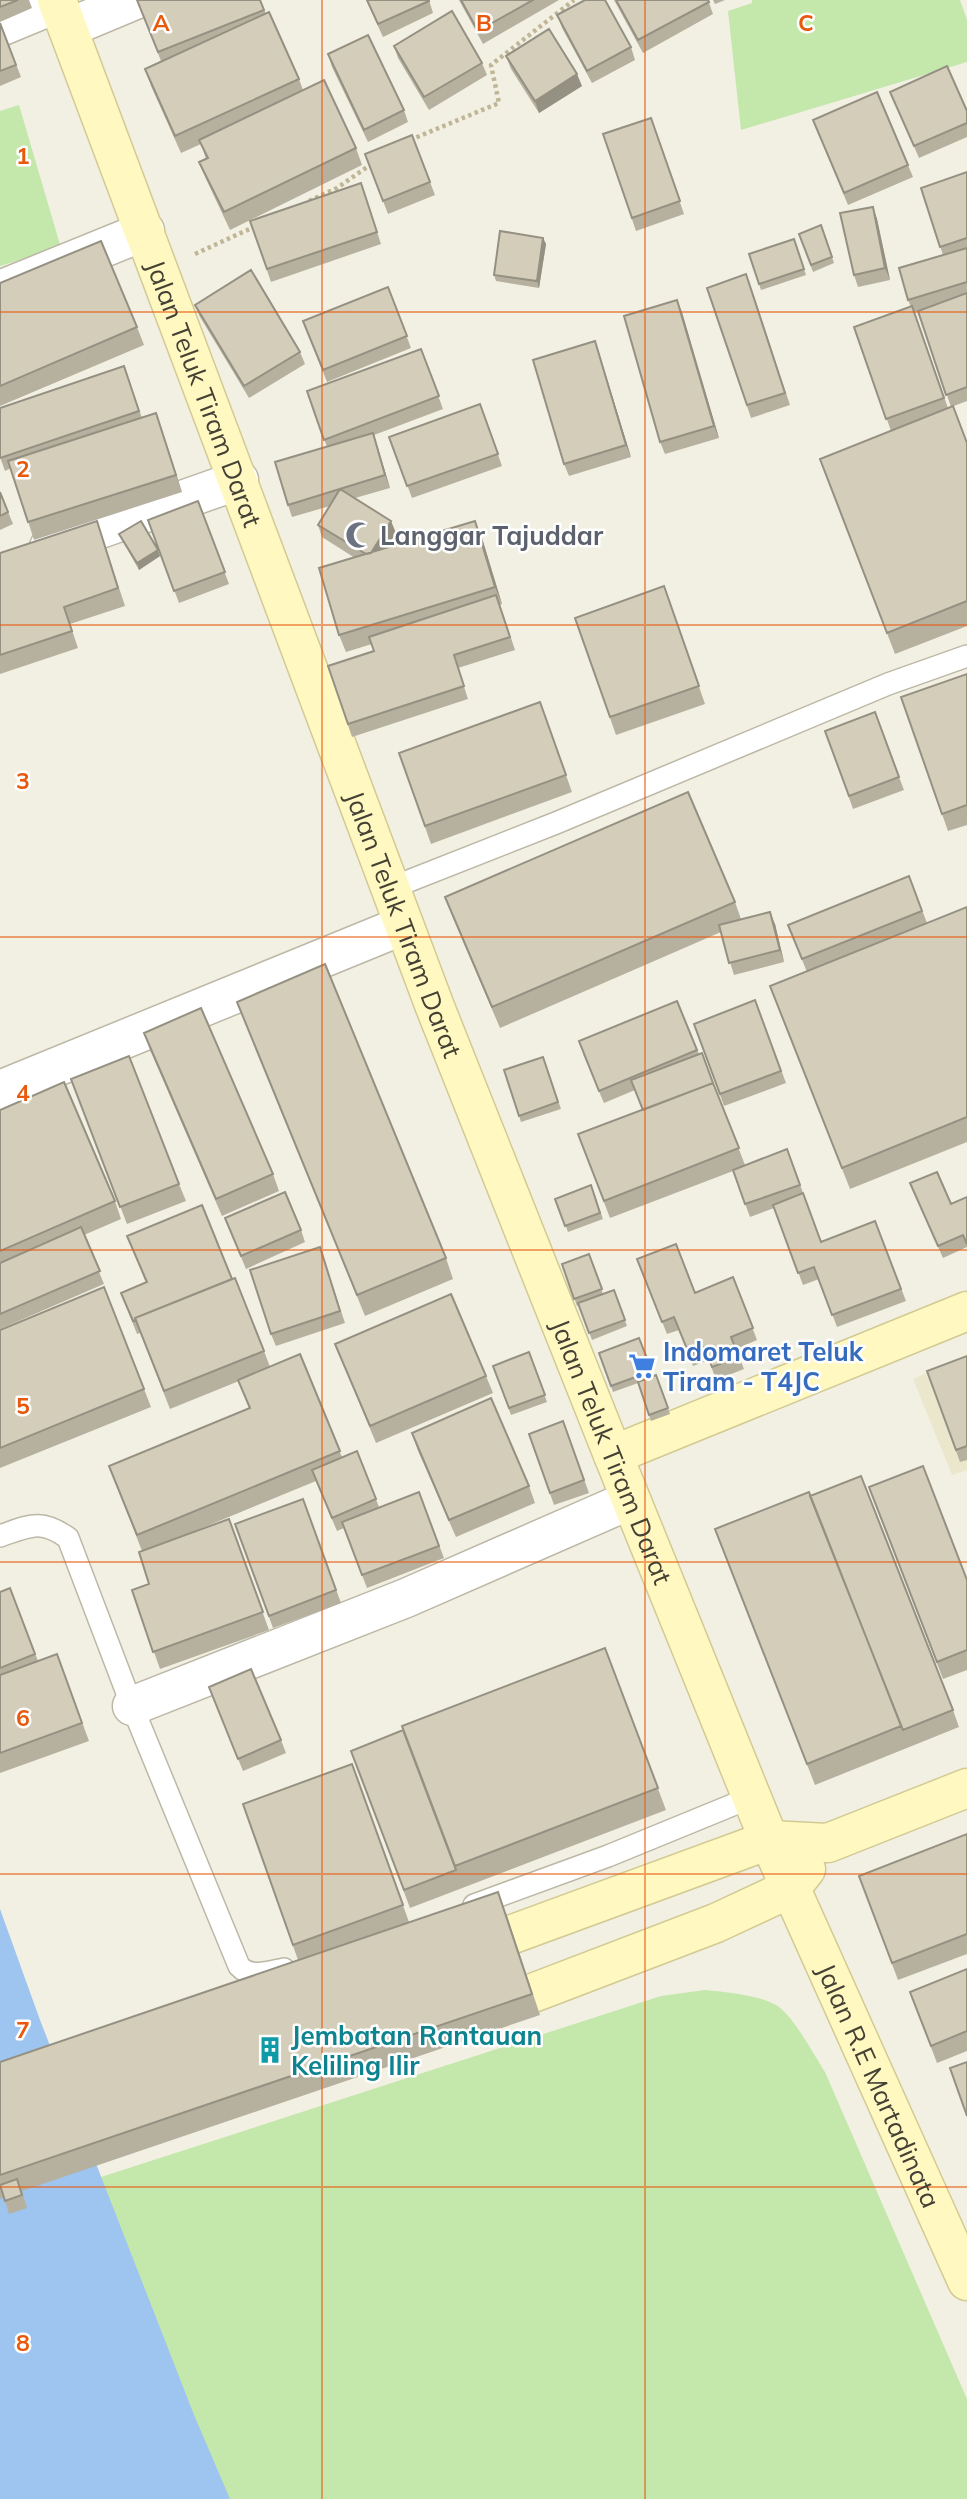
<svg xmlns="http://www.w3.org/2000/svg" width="967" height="2499" viewBox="0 0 967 2499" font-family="Mulish,sans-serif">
<rect width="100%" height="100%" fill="#f2f0e3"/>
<path fill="#ebe7cd" d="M967,1355V1470L952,1475L913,1379Z"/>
<path fill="#c4e7ab" d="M752,0H960L967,20V62L741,130L728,11L752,3Z
M19,105L61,248L0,266V111Z
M705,1990C725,1992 759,1995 776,2005C793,2015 814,2055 825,2072L967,2399V2499H223L169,2399L101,2177L661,1996Z"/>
<path fill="#9ec4f0" d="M0,1909L40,2020L194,2415L230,2499H0Z"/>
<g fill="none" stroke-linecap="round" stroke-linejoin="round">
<defs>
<path id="lane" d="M391,888L556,823L888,684L967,656
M0,1536C29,1526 41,1518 68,1538L132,1706L239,1966C251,1979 269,1972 284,1969
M474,1905L608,1856L752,1797"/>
<path id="street" d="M0,27L58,3
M68,28L135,0
M0,290L145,231
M49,547L239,480
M0,1090L404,925
M132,1706L406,1598L630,1500"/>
<g id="secondary">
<path id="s1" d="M57,0L435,1007L613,1455L769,1840L967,2281"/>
<path d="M613,1455L967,1311"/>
<path d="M464,1952L769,1840L828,1843L967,1788"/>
<path d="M483,2012L716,1923L791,1888L806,1869"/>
</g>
</defs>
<use href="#lane" stroke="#bdb8a6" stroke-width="24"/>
<use href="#street" stroke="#bdb8a6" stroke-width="41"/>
<use href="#secondary" stroke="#d3ca93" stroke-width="41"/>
<path stroke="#bfb697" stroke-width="4.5" stroke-dasharray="3.5 3.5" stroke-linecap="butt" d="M410,140L499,103L491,65L574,0
M309,201L337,188L373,163
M195,254L256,226"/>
<use href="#lane" stroke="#fff" stroke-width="21"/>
<use href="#street" stroke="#fff" stroke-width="38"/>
<use href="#secondary" stroke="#fff8c1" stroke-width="38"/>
</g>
<path fill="#b6b09f" d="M0,0H29L32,8L0,22Z
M137,0H260L266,14L299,79L303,90L356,148L362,165L230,230L206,179L199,162L206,159L201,144L181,153L151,86L145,69L161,61Z
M366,0H429L433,13L383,37Z
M459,0H559L483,44Z
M614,0H708L713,14L643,53Z
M713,0H725L715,4Z
M557,15L631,47L635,60L592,83L562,28Z
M0,23L21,77L0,86Z
M394,46L482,63L487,75L429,110L398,58Z
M328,54L404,110L408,122L368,142L332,67Z
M506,56L582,86L539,113L511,69Z
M890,92L967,111V137L919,158Z
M651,118L684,214L636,231L603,134Z
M813,120L908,165L913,177L848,205Z
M412,135L435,195L388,214L365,154Z
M967,172V401L951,407L918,311L914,312L948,408L967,443V626L895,654L828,480L891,431L854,327L911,307L908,300L943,255L921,188Z
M361,183L381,244L271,282L250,221Z
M873,207L877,219L890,280L858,287L854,275Z
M821,225L834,263L813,272L799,234Z
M543,238L546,244L539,288L496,281L494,275Z
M794,239L806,275L761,290L749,254Z
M0,283L137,327L144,345L0,406Z
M388,287L411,348L327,382L303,321Z
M751,287L790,405L751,418L707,288Z
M677,300L719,438L665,454L660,442Z
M195,305L300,352L305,364L249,398L200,317Z
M421,349L443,409L374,435L390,488L355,498L396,533L386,548L482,538L502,604L500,605L515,650L458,668L468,699L352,737L328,666L374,651L372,644L346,652L339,635L355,558L322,537L318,525L330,506L292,517L288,505L327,447L307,391Z
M599,353L631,457L569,476L564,464Z
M124,366L142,418L156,413L182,492L34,540L11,468L5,471L0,457Z
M480,404L502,466L412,498L389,437Z
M0,492L13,524L0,530Z
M198,501L229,584L179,603L148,520Z
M97,521L125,606L70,624L78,648L0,674V553Z
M119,534L160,556L139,570L122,540Z
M664,586L705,704L616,735L575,618Z
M967,674V825L948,831L901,697Z
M540,702L572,792L431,844L399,753Z
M825,731L899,777L904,790L853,809Z
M909,876L927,923L967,907V1142L850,1189L770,986L807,972L788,925Z
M445,897L735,902L741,919L775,924L784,962L734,975L721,932L500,1028L453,918Z
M755,1000L786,1083L724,1106L694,1024Z
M677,1001L699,1054L702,1053L745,1165L787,1149L821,1242L875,1221L906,1301L837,1327L819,1279L803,1285L774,1208L750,1217L733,1171L610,1218L578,1134L642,1110L635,1090L604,1103L583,1054Z
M237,1002L446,1258L453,1279L365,1316Z
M144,1033L273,1174L279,1191L222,1216L150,1050Z
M543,1057L561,1109L521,1122L504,1070Z
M71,1079L179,1184L186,1201L127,1224Z
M0,1110L115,1201L121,1219L84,1235L104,1284L0,1329Z
M910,1183L951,1204L967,1197V1247L943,1258Z
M591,1185L603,1219L568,1232L555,1199Z
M225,1218L301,1230L305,1242L246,1269Z
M127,1236L232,1279L264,1351L270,1367L300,1354L342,1457L357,1451L379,1507L419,1492L444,1558L367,1588L344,1528L337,1531L316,1481L190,1533L229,1519L269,1630L160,1669L132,1590L149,1584L142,1551L109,1466L249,1408L239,1381L170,1409L140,1333L137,1334L121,1293L146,1283Z
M589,1254L603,1294L614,1290L627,1326L592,1340L579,1305L577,1306L562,1264Z
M324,1259L345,1323L276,1346L271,1334Z
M637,1259L695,1293L733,1277L757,1340L736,1349L744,1369L716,1380L709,1360L693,1366L679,1330L667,1334Z
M0,1330L144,1389L151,1407L0,1468Z
M639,1338L653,1376L656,1375L670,1414L651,1421L638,1383L613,1392L599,1353Z
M335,1344L486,1376L493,1393L376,1443Z
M529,1352L547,1402L511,1415L493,1366Z
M967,1356V1460L960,1462L927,1371Z
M563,1421L589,1493L554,1505L529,1434Z
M412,1433L529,1486L535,1503L456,1537L418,1451Z
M869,1487L967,1580V1670L943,1679Z
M810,1496L953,1710L959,1727L815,1785L715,1529Z
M303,1499L341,1603L273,1628L235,1524Z
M10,1588L38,1661L57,1654L89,1741L0,1773V1592Z
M605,1648L666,1810L410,1908L351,1751Z
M209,1687L281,1740L286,1753L243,1771Z
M352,1764L409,1922L506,1913L540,2015L22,2191L27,2208L9,2214L4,2197L0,2199V2062L298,1960L243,1804Z
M967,1834V1954L898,1980L859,1876Z
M967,1969V2051L937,2063L910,1992Z"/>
<path fill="#949082" d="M577,74L582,86L539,113L535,101Z
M873,207L877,219L890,280L885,268Z
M543,238L546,244L539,288L537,281Z
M677,300L682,312L719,438L714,426Z
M595,341L599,353L631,457L626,445Z
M156,413L162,430L182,492L176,475Z
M373,433L377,445L390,488L385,475Z
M391,521L396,533L373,569L369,556Z
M475,521L482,538L502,604L495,587Z
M158,550L160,556L139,570L137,563Z
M770,912L775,924L784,962L780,950Z"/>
<path fill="#d4cdb9" stroke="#949082" stroke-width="2" d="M0,0H18L0,7Z
M137,0H260L264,10L158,52Z
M367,0H429V1L378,24Z
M461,0H533L478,31Z
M585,0H605L631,47L587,71L557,15Z
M616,0H708L709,2L638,40Z
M452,11L482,63L424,97L394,46Z
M269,12L299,79L175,136L145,69Z
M0,23L16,65L0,71Z
M549,29L577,74L535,101L506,56Z
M368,35L404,110L364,130L328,54Z
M947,66L967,111V123L914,146L890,92Z
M324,80L356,148L224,212L199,162L208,158L199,140Z
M877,92L908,165L844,193L813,120Z
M651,118L680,201L632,218L603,134Z
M412,135L430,182L383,201L365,154Z
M967,172V238L940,247L921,188Z
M361,183L377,232L267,269L250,221Z
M873,207L885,268L854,275L840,213Z
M821,225L832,257L811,265L799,234Z
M500,231L543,238L537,281L494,275Z
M794,239L804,269L759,284L749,254Z
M101,241L137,327L0,386V283Z
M967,248V282L908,300L899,268Z
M251,270L300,352L244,386L195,305Z
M746,274L785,393L747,405L707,288Z
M388,287L407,336L323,370L303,321Z
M967,293V387L946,395L918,311Z
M677,300L714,426L660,442L624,316Z
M912,306L944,398L886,419L854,327Z
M595,341L626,445L564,464L533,360Z
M421,349L439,396L324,440L307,391Z
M124,366L139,411L0,458V408Z
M480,404L498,454L407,486L389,437Z
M953,406L967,443V601L887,633L820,459Z
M156,413L176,475L28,522L8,461Z
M373,433L385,475L288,505L275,462Z
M340,489L391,521L371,553L366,554L318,525Z
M0,492L8,512L0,516Z
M198,501L225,572L174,591L148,520Z
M97,521L118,588L64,607L72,631L0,655V553Z
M141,521L158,550L137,563L119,534Z
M475,521L495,587L339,635L319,568Z
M664,586L699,686L610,717L575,618Z
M496,595L510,637L454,655L464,686L348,724L328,666L374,651L369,637Z
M967,674V805L942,814L901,697Z
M540,702L566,775L425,826L399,753Z
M875,712L899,777L849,796L825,731Z
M688,792L735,902L492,1007L445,897Z
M909,876L922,911L802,959L788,925Z
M967,907V1117L842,1168L770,986Z
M770,912L780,950L729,963L719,925Z
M325,964L446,1258L357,1295L237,1002Z
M755,1000L781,1071L720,1094L694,1024Z
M677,1001L697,1050L599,1091L579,1041Z
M201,1008L273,1174L216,1199L144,1033Z
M702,1053L713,1083L643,1110L631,1080Z
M129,1056L179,1184L120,1207L71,1079Z
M543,1057L558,1102L519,1116L504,1070Z
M64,1082L115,1201L0,1251V1110Z
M713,1083L739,1148L604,1201L578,1134Z
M787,1149L800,1185L745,1204L733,1170Z
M937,1172L951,1204L967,1197V1244L963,1235L938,1246L910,1183Z
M591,1185L600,1213L565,1226L555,1199Z
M285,1192L301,1230L241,1256L225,1218Z
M803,1193L821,1242L875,1221L901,1289L832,1315L814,1267L798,1273L773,1205Z
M202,1205L232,1279L135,1318L136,1320L133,1321L121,1293L147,1282L127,1236Z
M81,1227L100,1271L0,1314V1263Z
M676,1244L695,1293L733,1277L753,1328L731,1337L739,1357L712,1367L704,1347L689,1354L674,1317L662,1322L637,1259Z
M320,1247L340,1311L271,1334L250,1270Z
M589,1254L602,1289L574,1299L562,1264Z
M235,1278L264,1351L164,1391L135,1318Z
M104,1287L144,1389L0,1448V1330Z
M614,1290L625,1320L589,1333L578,1303Z
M451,1294L486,1376L370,1426L335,1344Z
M639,1338L652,1371L611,1386L599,1353Z
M529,1352L545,1395L509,1408L493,1366Z
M300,1354L340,1451L137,1535L109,1466L250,1408L238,1380Z
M967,1356V1446L956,1450L927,1371Z
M656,1375L668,1408L649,1415L638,1382Z
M491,1398L529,1486L449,1520L412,1433Z
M563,1421L584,1480L550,1493L529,1434Z
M357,1451L376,1499L332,1518L312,1470Z
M923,1466L967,1580V1650L937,1662L869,1487Z
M861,1476L953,1710L903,1730L810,1496Z
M419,1492L439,1546L362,1575L342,1522Z
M809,1492L901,1726L807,1764L715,1529Z
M303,1499L336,1590L269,1616L235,1524Z
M229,1519L263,1612L153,1652L132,1590L149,1584L139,1552Z
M10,1588L35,1654L0,1668V1592Z
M605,1648L658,1788L455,1866L402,1726Z
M57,1654L82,1723L0,1753V1675Z
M251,1669L281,1740L238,1759L209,1687Z
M403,1730L456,1870L404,1890L351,1751Z
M352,1764L403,1905L293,1945L243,1804Z
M967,1834V1934L892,1963L859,1876Z
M498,1892L532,1994L0,2175V2062Z
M967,1969V2031L931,2046L910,1992Z
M967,2062V2116L950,2068Z
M17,2179L22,2195L5,2201L0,2185Z"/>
<path fill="none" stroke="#e8590c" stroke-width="2" stroke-opacity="0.55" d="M322,0V2499M645,0V2499M0,312H967M0,625H967M0,937H967M0,1250H967M0,1562H967M0,1874H967M0,2187H967"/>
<defs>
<symbol id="mosque-bare" viewBox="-9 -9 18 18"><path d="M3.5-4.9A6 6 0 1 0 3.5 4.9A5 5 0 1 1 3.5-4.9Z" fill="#6b7280" stroke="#fff" stroke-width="2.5" paint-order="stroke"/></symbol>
<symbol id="supermarket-bare" viewBox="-9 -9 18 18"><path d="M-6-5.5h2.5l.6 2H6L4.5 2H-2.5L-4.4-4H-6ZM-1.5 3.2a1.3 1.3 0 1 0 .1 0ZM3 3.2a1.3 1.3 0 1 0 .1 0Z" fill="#3f7fe0" stroke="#fff" stroke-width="2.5" paint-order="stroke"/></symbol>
<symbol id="building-bare" viewBox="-9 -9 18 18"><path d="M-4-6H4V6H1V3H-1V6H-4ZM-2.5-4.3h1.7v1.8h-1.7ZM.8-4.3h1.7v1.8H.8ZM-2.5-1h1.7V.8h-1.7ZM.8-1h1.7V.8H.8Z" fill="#0f9aa8" stroke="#fff" stroke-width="2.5" paint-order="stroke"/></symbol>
</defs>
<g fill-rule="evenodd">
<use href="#mosque-bare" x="340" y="516" width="38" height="38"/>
<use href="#supermarket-bare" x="623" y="1347" width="38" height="38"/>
<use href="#building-bare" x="251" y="2031" width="38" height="38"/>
</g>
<g text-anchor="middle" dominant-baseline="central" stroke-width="5" stroke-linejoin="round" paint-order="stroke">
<g font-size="26" fill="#444034" stroke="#fff">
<text stroke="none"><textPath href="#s1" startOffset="420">Jalan Teluk Tiram Darat</textPath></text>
<text stroke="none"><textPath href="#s1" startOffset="987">Jalan Teluk Tiram Darat</textPath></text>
<text stroke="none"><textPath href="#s1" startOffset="1554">Jalan Teluk Tiram Darat</textPath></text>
<text stroke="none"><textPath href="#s1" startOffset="2242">Jalan R.E Martadinata</textPath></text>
</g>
<g font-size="26" font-weight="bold" fill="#5b616d" stroke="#fff" text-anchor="start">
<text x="380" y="535">Langgar Tajuddar</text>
</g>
<g font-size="26" font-weight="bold" fill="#366cbe" stroke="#fff" text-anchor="start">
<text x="663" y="1351">Indomaret Teluk<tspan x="663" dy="30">Tiram - T4JC</tspan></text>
</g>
<g font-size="26" font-weight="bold" fill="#0d838f" stroke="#fff" text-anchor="start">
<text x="291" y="2035">Jembatan Rantauan<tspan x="291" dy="30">Keliling Ilir</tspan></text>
</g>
</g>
<g font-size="23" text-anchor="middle" font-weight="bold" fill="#e8590c" stroke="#fff" stroke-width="5" stroke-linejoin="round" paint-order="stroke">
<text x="161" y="31">A</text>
<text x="484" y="31">B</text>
<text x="806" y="31">C</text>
<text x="23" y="164">1</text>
<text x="23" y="477">2</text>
<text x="23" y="789">3</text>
<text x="23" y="1101">4</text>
<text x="23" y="1414">5</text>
<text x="23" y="1726">6</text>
<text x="23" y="2038">7</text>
<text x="23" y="2351">8</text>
</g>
</svg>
